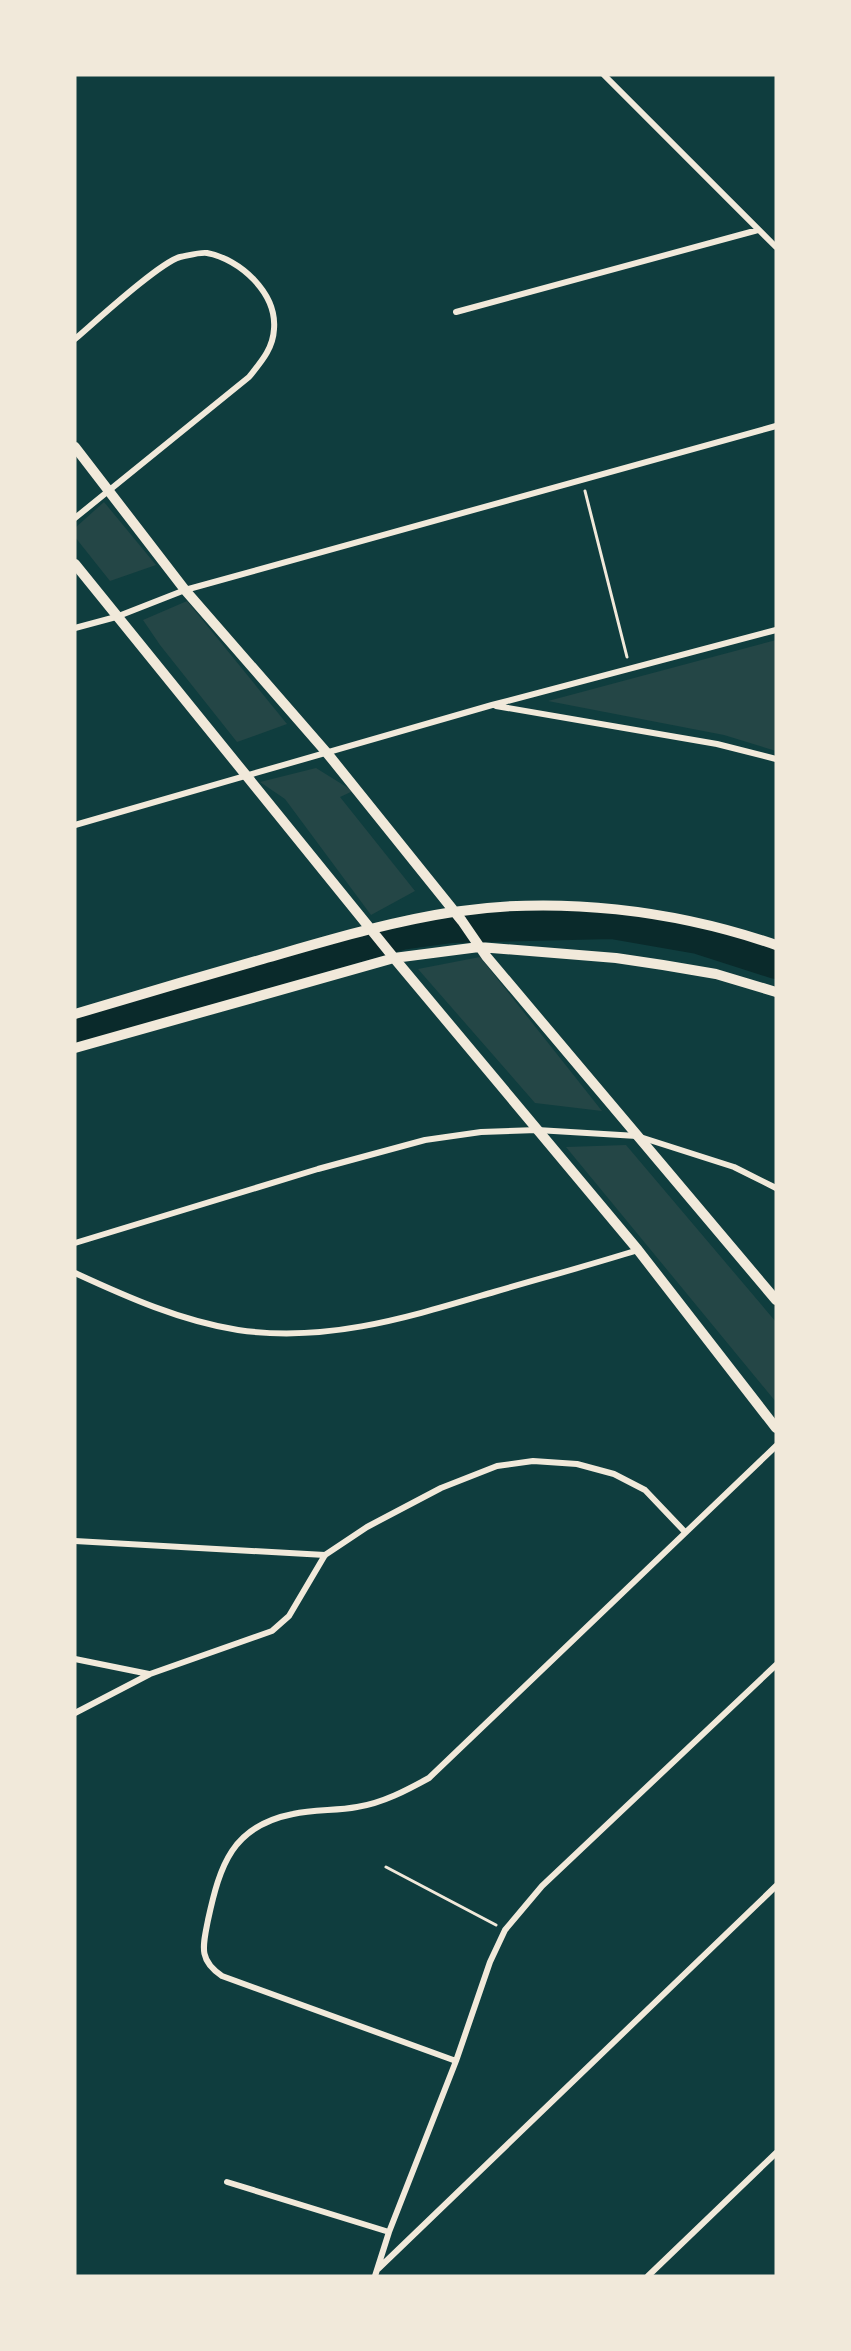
<svg xmlns="http://www.w3.org/2000/svg" width="851" height="2351" viewBox="0 0 851 2351" font-family="Cabin,sans-serif">
<rect width="100%" height="100%" fill="#0f3d3e"/>
<path fill="#244646" d="M104,502L156,565L110,581L75,537V528Z
M187,601L287,724L237,742L160,645L143,620Z
M776,640V751L724,735L548,701Z
M316,768L353,791L340,797L415,891L371,915L285,799L260,782Z
M480,957L602,1111L535,1103L418,969Z
M626,1145L776,1322V1402L566,1147Z"/>
<g fill="none" stroke-linecap="round" stroke-linejoin="round">
<path stroke="#0a2a2b" stroke-width="32" d="M75,1027L401,934L452,927L612,923L698,938L776,963"/>
<path stroke="#f1e9da" stroke-width="3" d="M585,491L627,657
M386,1867L496,1925"/>
<path stroke="#f1e9da" stroke-width="6" d="M604,75L776,247
M456,312L758,230
M75,339C95,322 159,263 180,257C187,256 199,252 207,253C240,259 277,293 274,329C273,349 261,362 249,377L75,518
M75,628L116,617L185,590L776,426
M496,706L717,744L776,759
M75,825L492,705L776,630
M75,1243L318,1169L425,1140L481,1132L537,1130L637,1136L734,1167L776,1188
M75,1273C127,1297 181,1321 238,1330C328,1343 409,1317 494,1292C542,1278 590,1265 638,1250
M75,1541L325,1555
M75,1659L149,1674
M75,1713L150,1674L272,1631L289,1616L325,1555L367,1527L441,1488L497,1466L533,1461L577,1464L614,1474L645,1490L685,1532
M456,2061L222,1976C198,1960 203,1946 208,1920C220,1865 232,1826 293,1814C314,1809 336,1811 357,1807C383,1803 407,1790 429,1778L776,1446
M227,2182L389,2232
M378,2269L776,1886
M375,2276L389,2232L456,2061L490,1962L505,1930L542,1886L776,1665
M648,2276L776,2153"/>
<path stroke="#f1e9da" stroke-width="10" d="M75,447L185,590L327,753L462,921L486,956L776,1300
M75,564L394,958L638,1250L776,1428
M75,1014C138,995 200,977 263,959C326,941 388,922 453,912C559,896 675,910 776,945
M75,1048L394,958L479,947L616,958L663,965L716,974L776,992"/>
</g>
<rect width="851" height="2351" fill="none" stroke="#f1e9da" stroke-width="153"/>
</svg>
